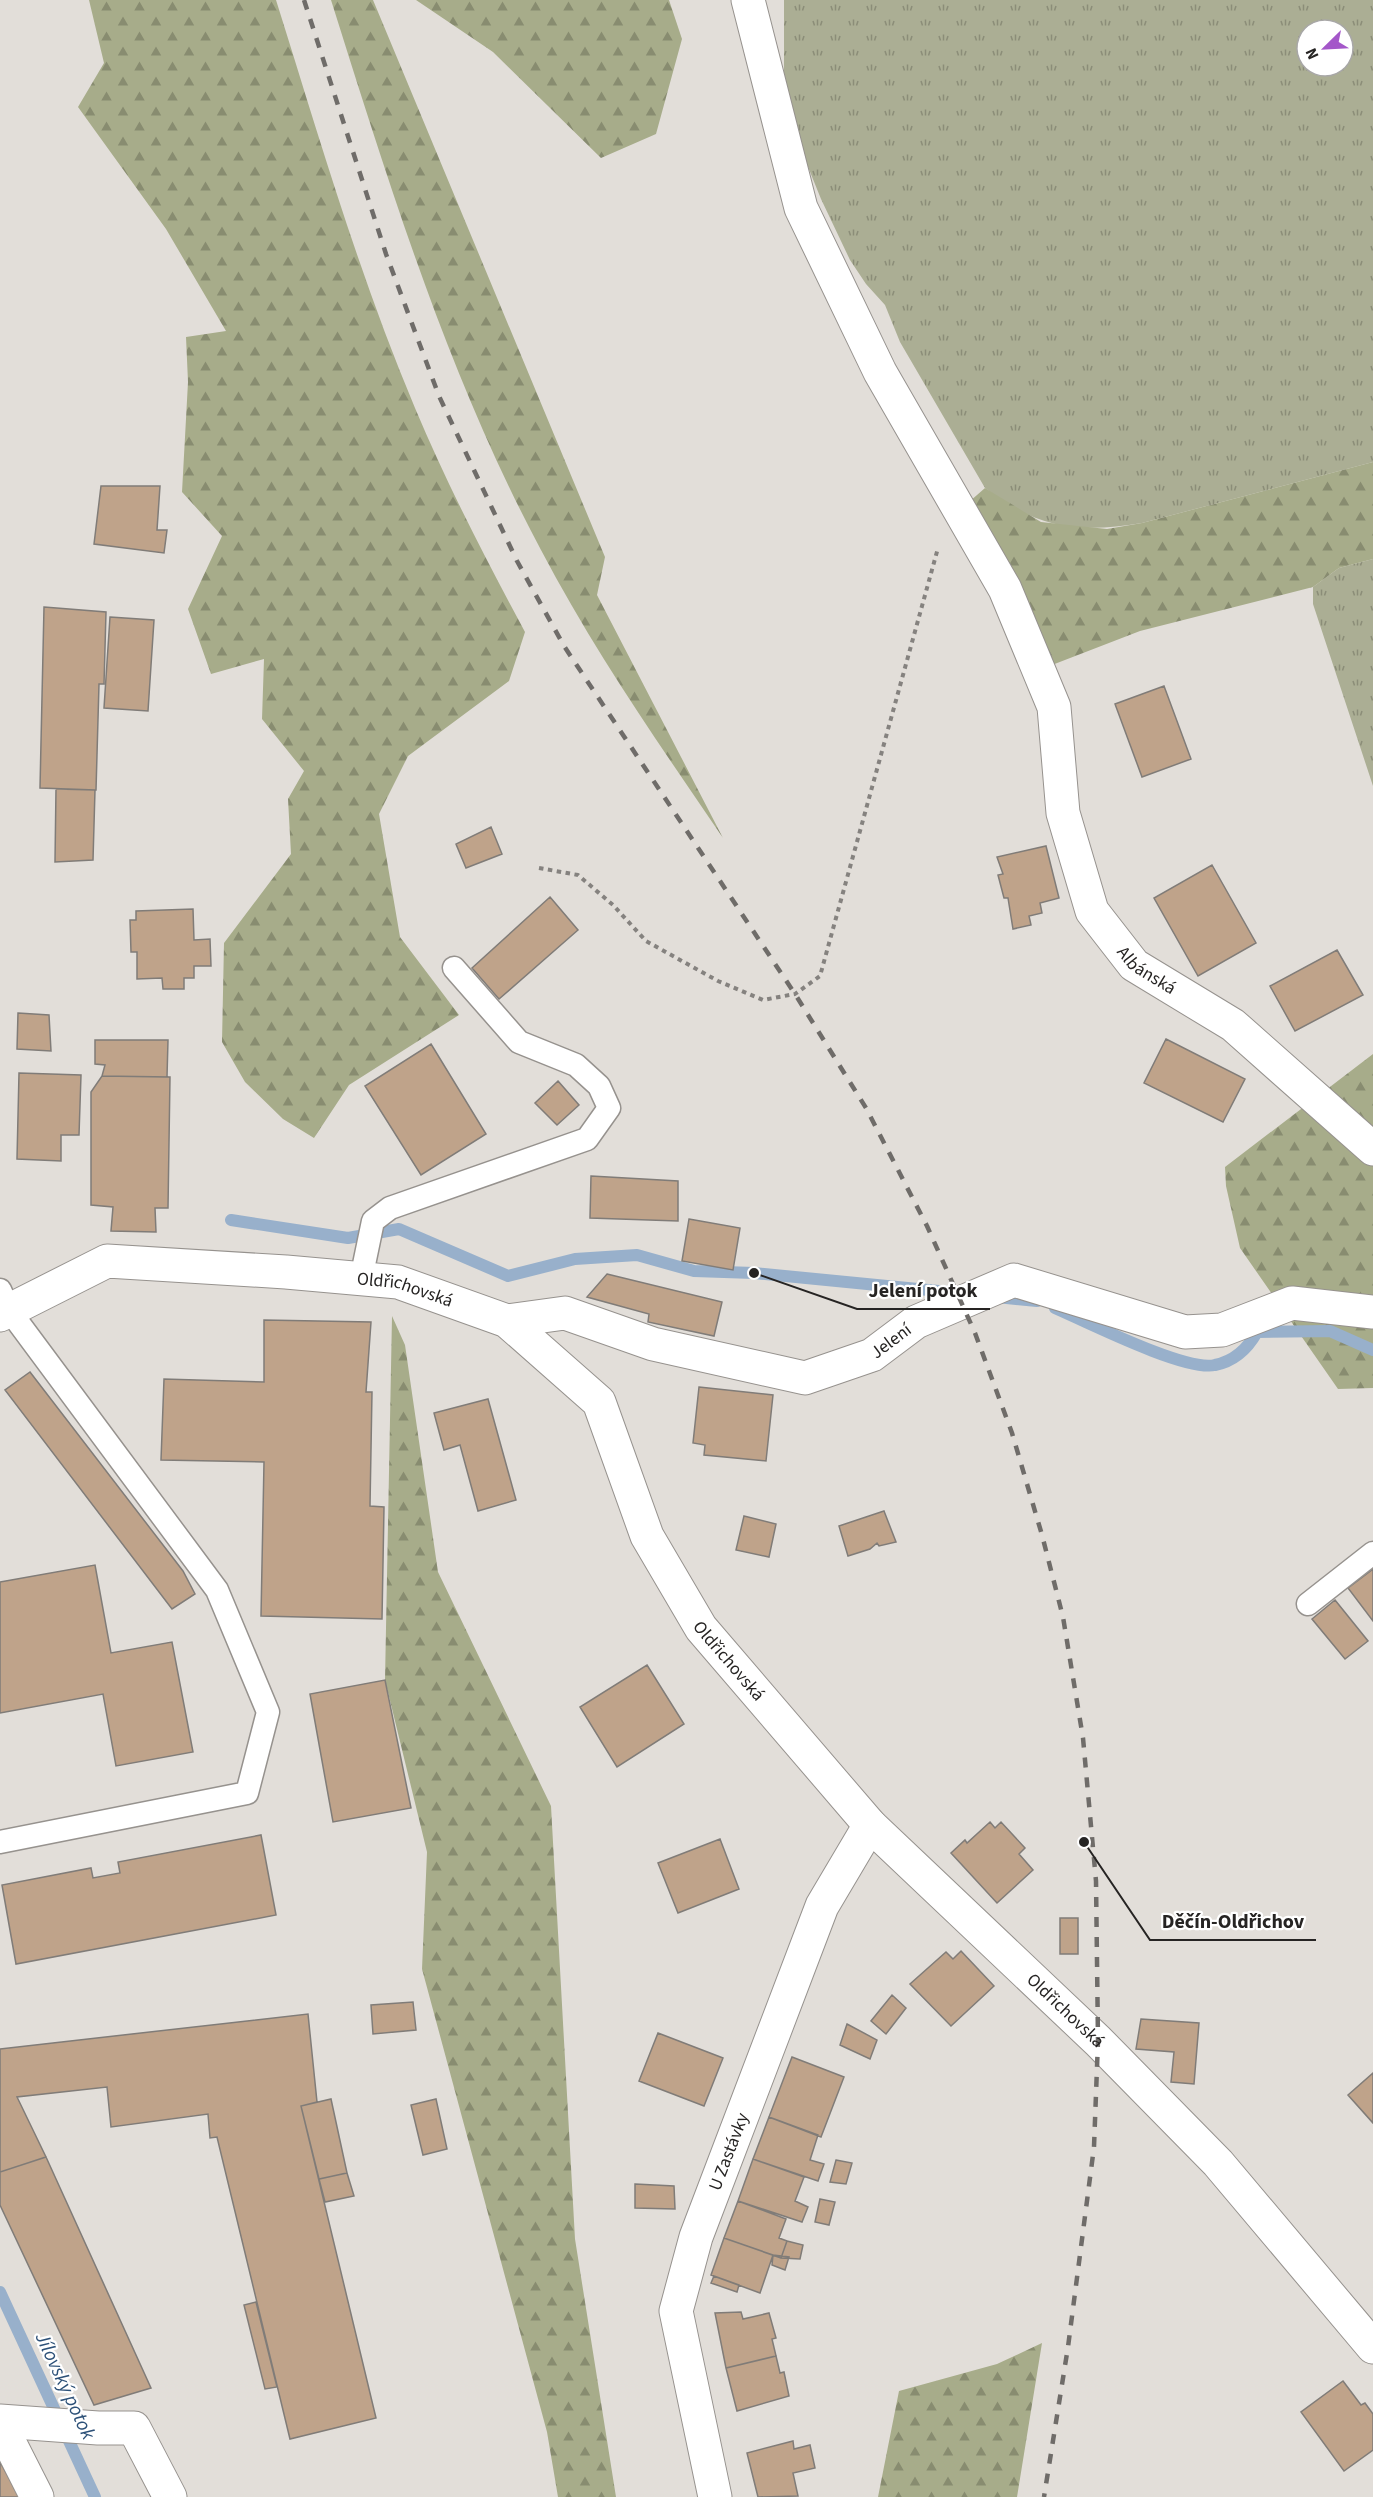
<svg xmlns="http://www.w3.org/2000/svg" width="1373" height="2497" viewBox="0 0 1373 2497" font-family="'Source Sans 3',sans-serif">
<defs>
<pattern id="grass-tufts" width="24" height="20" patternUnits="userSpaceOnUse" patternTransform="scale(1.5)"><rect width="24" height="20" fill="#abae94"/><path d="M3 7l-1-3M5 7V3M7 7l1-3M15 17l-1-3M17 17v-4M19 17l1-3" fill="none" stroke="#8b8d78"/></pattern>
<pattern id="forest-firs" width="22" height="20" patternUnits="userSpaceOnUse" patternTransform="scale(1.5)"><rect width="22" height="20" fill="#a7ac8a"/><path d="M5 1l3.5 6h-7zM16 11l3.5 6h-7z" fill="#888c70"/></pattern>
</defs>
<rect width="100%" height="100%" fill="#e2ded9"/>
<path fill="url(#grass-tufts)" fill-rule="evenodd" d="M784,0H1373V462L1142,523C1079,534 1036,528 985,488L900,342L885,305L866,284L850,260L821,199L798,142L784,82ZM1307,30H1343V66H1307Z
M1373,559V786L1313,604V587L1339,568Z"/>
<path fill="url(#forest-firs)" d="M89,0H276C319,137 359,275 415,408C447,484 485,558 525,632L509,681L408,756L379,814L400,937L459,1015L349,1085L314,1138L283,1119L245,1082L222,1042L224,943L291,854L288,799L304,771L262,719L264,659L211,674L188,609L222,536L182,492L188,382L186,337L226,331L166,229L78,107L104,63Z
M331,0H373L605,557L597,595L723,838C659,744 594,651 541,550C448,376 390,187 331,0Z
M416,0H669L682,39L656,134L601,158L493,52Z
M1373,462V559L1339,568L1313,587L1140,631L1052,665L969,502L985,488L1041,522L1107,529L1142,523Z
M1373,1054V1388L1338,1389L1240,1248L1226,1186L1225,1167Z
M392,1316L405,1345L438,1572L551,1806L575,2239L616,2497H558L547,2432L422,1969L427,1852L385,1680Z
M1042,2343L1017,2497H878L899,2391L997,2364Z"/>
<g fill="none" stroke-linecap="round" stroke-linejoin="round">
<path stroke="#98b0cb" stroke-width="12" d="M231,1220L348,1238L399,1229L508,1276L575,1259L637,1255L694,1271L754,1273L959,1293
M997,1297L1037,1301
M1055,1308C1087,1322 1186,1372 1215,1365C1235,1361 1248,1348 1257,1332L1330,1331L1373,1350
M0,2292L95,2497"/>
</g>
<path fill="#bfa38a" stroke="#807c78" stroke-width="1.5" d="M101,486H160L157,530H167L164,553L94,544Z
M44,607L106,612L104,684H99L96,790L40,788Z
M110,617L154,620L148,711L104,708Z
M1164,686L1191,759L1142,777L1115,704Z
M56,789L95,790L93,860L55,862Z
M491,827L502,854L466,868L456,844Z
M1046,846L1059,898L1040,903L1042,913L1029,916L1031,925L1013,929L1008,898H1004L998,875L1003,874L997,857Z
M1212,865L1256,943L1198,976L1154,898Z
M550,897L578,930L499,999L472,968Z
M193,909L194,940L210,939L211,966H194V978H184V989H163L162,978L137,979V952H131L130,920H136V911Z
M1337,950L1363,995L1295,1031L1270,986Z
M18,1013L49,1015L51,1051L17,1049Z
M1166,1039L1245,1079L1223,1122L1144,1083Z
M95,1040H168L167,1077L102,1076L105,1065L95,1064Z
M431,1044L486,1134L421,1175L365,1086Z
M19,1073L81,1075L79,1135H61V1161L17,1159Z
M102,1076L170,1077L168,1208H155L156,1232L111,1231L113,1207L91,1205V1092Z
M558,1081L579,1105L557,1125L535,1103Z
M591,1176L678,1181V1221L590,1218Z
M689,1219L740,1228L733,1270L682,1261Z
M607,1274L722,1302L714,1336L648,1322L649,1314L587,1297Z
M264,1320L371,1322L366,1392H372L370,1506L384,1507L382,1619L261,1616L264,1462L161,1460L164,1379L264,1382Z
M30,1372L183,1571L195,1594L172,1609L5,1390Z
M699,1387L773,1395L766,1461L704,1455L705,1445L693,1443Z
M488,1399L516,1500L478,1511L460,1445L444,1450L434,1413Z
M884,1511L896,1542L879,1546L877,1543L870,1549L848,1556L839,1526Z
M744,1516L776,1524L769,1557L736,1550Z
M95,1565L111,1653L172,1642L193,1752L116,1766L103,1694L0,1713V1582Z
M1373,1569V1621L1348,1588Z
M1335,1600L1368,1641L1345,1659L1312,1619Z
M647,1665L684,1724L617,1767L580,1707Z
M385,1680L411,1808L333,1822L310,1694Z
M990,1822L995,1828L1001,1822L1025,1848L1019,1854L1033,1870L997,1903L951,1853L965,1840L967,1843Z
M261,1835L276,1915L16,1964L2,1885L91,1868L93,1878L120,1873L118,1862Z
M720,1839L739,1889L678,1913L658,1863Z
M1060,1918H1078V1954H1060Z
M961,1951L994,1986L951,2026L910,1984L946,1952L953,1959Z
M892,1995L906,2008L886,2034L871,2021Z
M413,2002L416,2030L373,2034L371,2005Z
M308,2014L317,2102L301,2106L376,2418L290,2439L217,2137L210,2138L208,2114L111,2127L107,2087L17,2097L46,2157L0,2172V2049Z
M1141,2019L1199,2023L1194,2084L1171,2082L1174,2052L1136,2049Z
M847,2024L877,2040L870,2059L840,2045Z
M658,2033L723,2058L704,2106L639,2081Z
M792,2057L844,2077L821,2137L769,2117Z
M1373,2073V2123L1348,2095Z
M331,2099L347,2173L319,2179L301,2106Z
M436,2099L447,2149L423,2155L411,2105Z
M769,2117L818,2135L810,2160L824,2164L818,2181L753,2159Z
M46,2157L151,2388L94,2405L0,2205V2172Z
M753,2159L804,2177L795,2201L808,2207L802,2222L738,2201Z
M836,2160L852,2163L846,2184L830,2182Z
M347,2173L354,2196L325,2202L319,2179Z
M635,2184L674,2186L675,2209L635,2208Z
M820,2199L835,2202L829,2225L815,2222Z
M738,2201L786,2219L779,2238L787,2241L781,2258L724,2238Z
M724,2238L773,2255L760,2293L711,2275Z
M787,2241L803,2245L800,2259L781,2258Z
M773,2255L789,2257L785,2270L772,2265Z
M714,2276L739,2285L737,2292L711,2283Z
M256,2302L277,2387L265,2389L244,2305Z
M741,2312L743,2319L769,2313L776,2338L772,2339L776,2356L726,2368L715,2313Z
M776,2356L780,2373L784,2372L789,2396L737,2411L726,2368Z
M1343,2381L1361,2405L1365,2403L1373,2414V2450L1344,2471L1301,2412Z
M793,2441L794,2449L810,2445L815,2468L793,2473L798,2496L758,2497L747,2453Z
M0,2462L20,2497H0Z"/>
<g fill="none" stroke-linecap="round" stroke-linejoin="round">
<defs>
<path id="service" d="M361,1279L373,1221L390,1208L587,1139L609,1108L599,1086L576,1065L519,1042L454,968
M0,1290L9,1310L217,1590L268,1712L247,1793L0,1842
M1308,1604L1373,1553"/>
<g id="minor">
<path id="s1" d="M748,0L801,208L880,372L1005,589L1054,707L1063,813L1092,911L1134,965L1233,1025L1373,1149"/>
<path id="s2" d="M0,1315L107,1261L286,1272L398,1282L507,1321L599,1402L647,1536L701,1628L870,1825L1098,2041L1218,2163L1373,2347"/>
<path id="s3" d="M507,1321L565,1313L653,1344L805,1378L872,1355L916,1322L1014,1280L1185,1332L1222,1330L1292,1303L1373,1312"/>
<path d="M0,2421L98,2428H134L170,2497"/>
<path d="M0,2424L37,2497"/>
<path id="s4" d="M715,2497L676,2311L696,2237L822,1906L870,1825"/>
</g>
</defs>
<use href="#service" stroke="#96928e" stroke-width="25"/>
<use href="#minor" stroke="#96928e" stroke-width="35"/>
<path stroke="#85827f" stroke-width="4" stroke-dasharray="4.5 4.5" stroke-linecap="butt" d="M539,868L578,875L613,905L646,941L718,981L763,1000L795,994L820,976L938,548"/>
<use href="#service" stroke="#fff" stroke-width="22"/>
<use href="#minor" stroke="#fff" stroke-width="33"/>
<path stroke="#6f6c69" stroke-width="4.5" stroke-dasharray="10 10" stroke-linecap="butt" d="M304,0L386,254L439,396L517,561L564,646L795,994L866,1108L927,1226L975,1333L1012,1433L1042,1535L1063,1617L1083,1738L1096,1881L1098,2041L1094,2147L1068,2347L1044,2497"/>
</g>
<g text-anchor="middle" dominant-baseline="central" stroke-width="4.5" stroke-linejoin="round" paint-order="stroke">
<g font-size="18" fill="#262423" stroke="#fff">
<text stroke="none"><textPath href="#s1" startOffset="1065">Albánská</textPath></text>
<text stroke="none"><textPath href="#s2" startOffset="420">Oldřichovská</textPath></text>
<text stroke="none"><textPath href="#s3" startOffset="402">Jelení</textPath></text>
<text stroke="none"><textPath href="#s2" startOffset="942">Oldřichovská</textPath></text>
<text stroke="none"><textPath href="#s2" startOffset="1428">Oldřichovská</textPath></text>
<text stroke="none"><textPath href="#s4" startOffset="358">U Zastávky</textPath></text>
</g>
<g font-size="20" font-style="italic" fill="#2d5178" stroke="#fff">
<text transform="translate(65 2386) rotate(65)">Jílovský potok</text>
</g>
</g>
<path fill="none" stroke="#262423" stroke-width="2" d="M754 1273L857 1309H990M1084 1842L1150 1940H1316"/>
<g fill="#262423" stroke="#fff" stroke-width="2">
<circle cx="754" cy="1273" r="6"/>
<circle cx="1084" cy="1842" r="6"/>
</g>
<g font-size="20" text-anchor="middle" font-weight="bold" fill="#262423" stroke="#fff" stroke-width="4.5" stroke-linejoin="round" paint-order="stroke">
<text x="923" y="1297">Jelení potok</text>
<text x="1233" y="1928">Děčín-Oldřichov</text>
</g>
<g transform="translate(1325 48) rotate(246)"><circle r="28" fill="#ffffff" stroke="#a8a7a7" stroke-width="1.5"/>
<path d="M0-4.5L10 22L0 15L-10 22Z" fill="#a457c9"/>
<text y="-9" font-size="16" font-weight="bold" text-anchor="middle" fill="#262423">N</text>
</g>
</svg>
